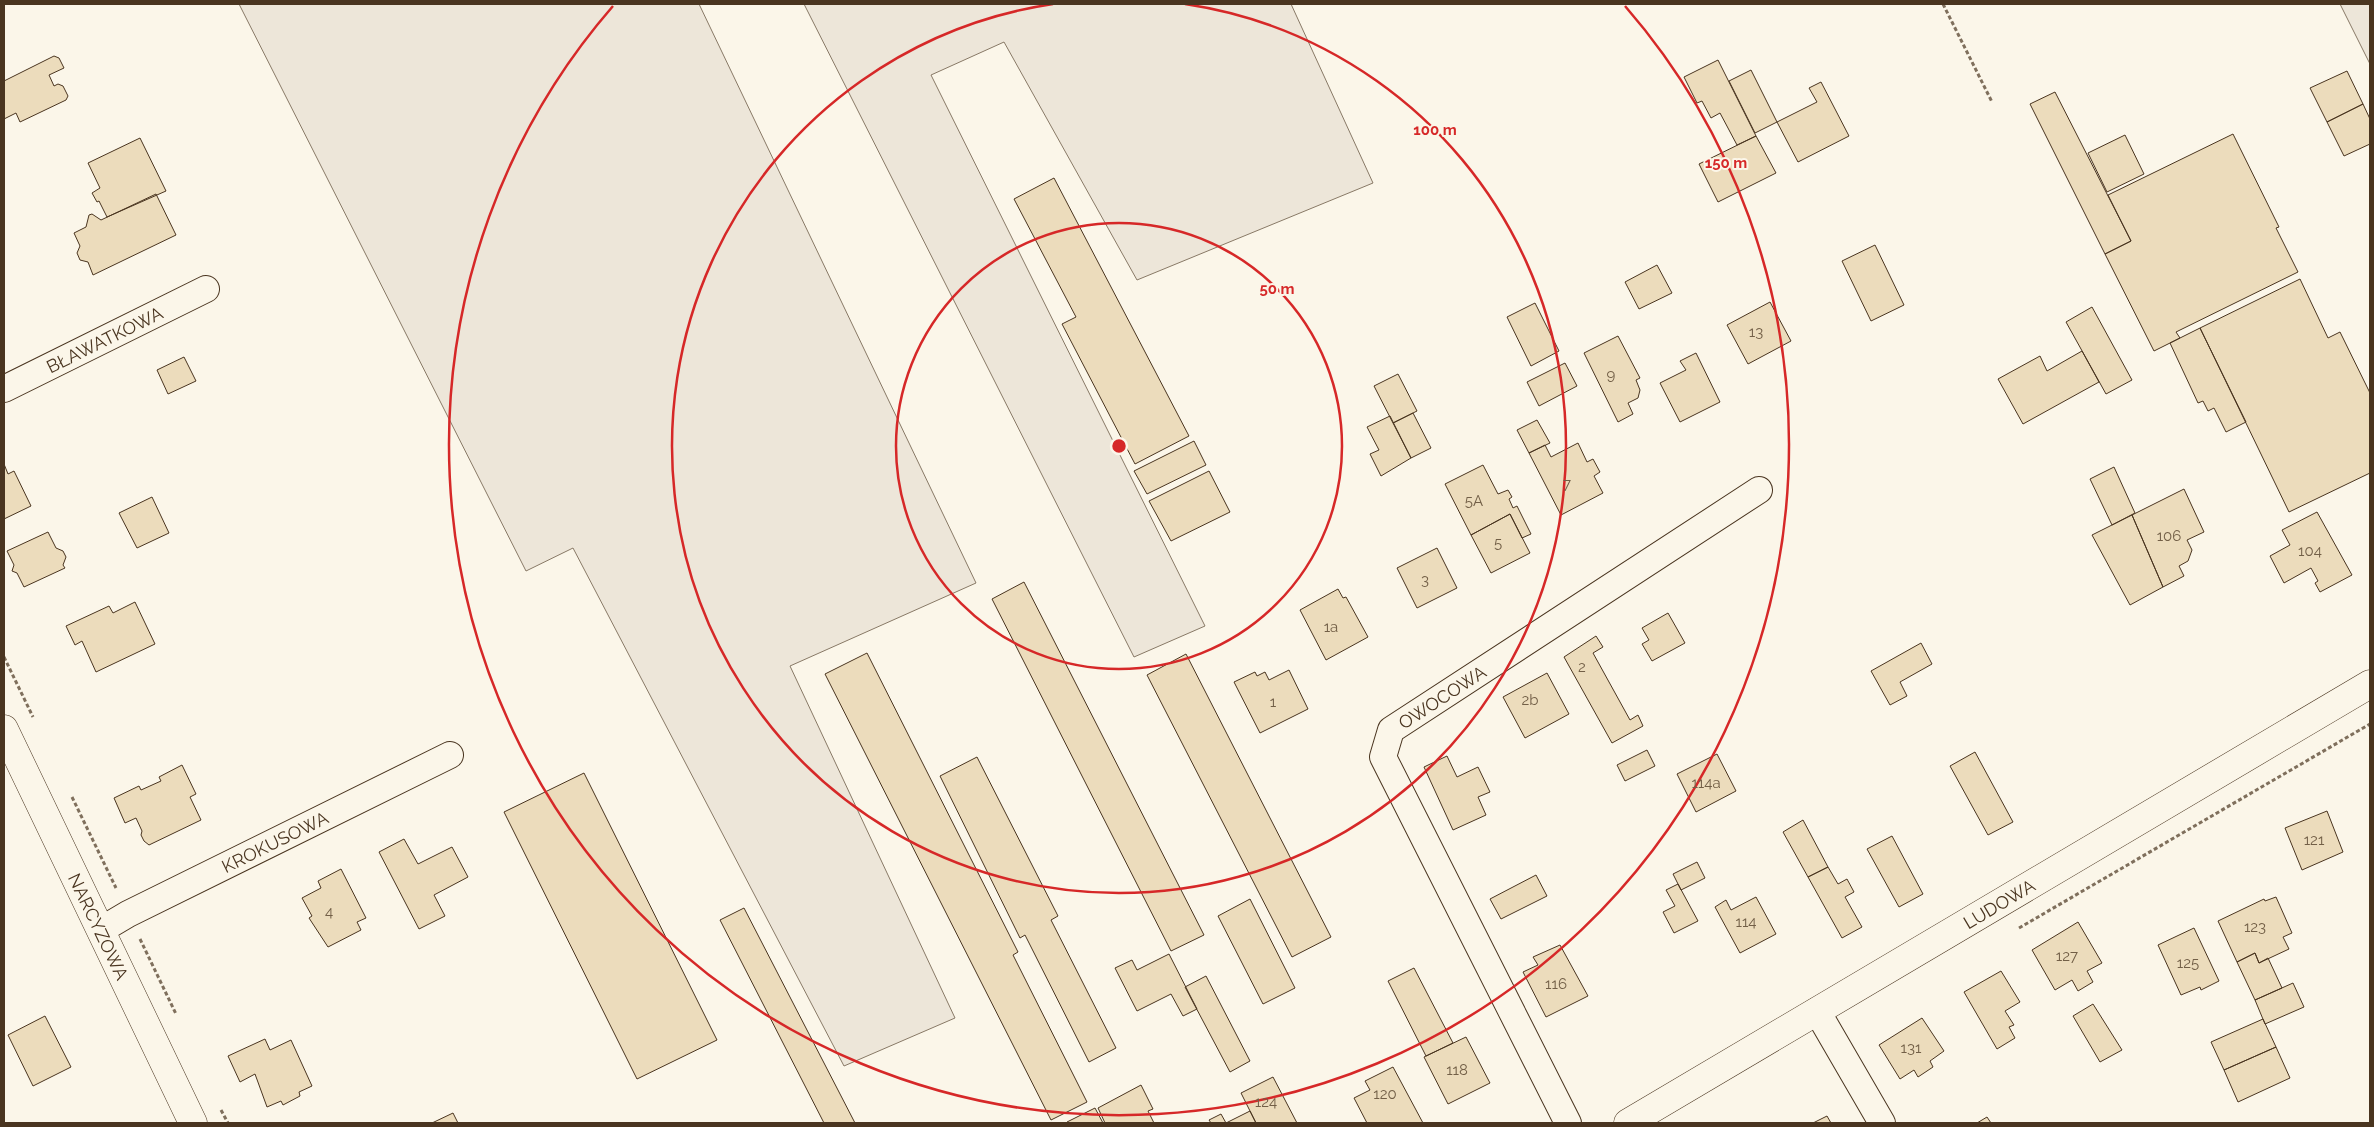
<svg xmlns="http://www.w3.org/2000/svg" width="2374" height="1127" viewBox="0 0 2374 1127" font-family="Raleway,sans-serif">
<rect width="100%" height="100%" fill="#fbf6e9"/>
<path fill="#ede6d9" stroke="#887966" d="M239,4H699L976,583L790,666L955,1018L844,1066L573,548L526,571Z
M804,4H1291L1373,183L1137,280L1004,42L931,75L1205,626L1134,657Z
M2340,4H2370V64Z"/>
<path fill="#ecdcbc" stroke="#4a3520" d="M54,56L59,58L64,68L49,75L54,86L58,84L63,86L68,96L66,100L20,122L16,113L4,119V81Z
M1718,60L1756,136L1737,145L1720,113L1711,118L1702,101L1697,103L1684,77Z
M1751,70L1777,122L1755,133L1729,81Z
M2347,71L2363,104L2327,122L2310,88Z
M1821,82L1849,136L1798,162L1777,122L1817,102L1809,88Z
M2055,92L2131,241L2105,254L2030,104Z
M2363,104L2370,119V144L2344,156L2327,122Z
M2233,134L2279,227L2276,228L2298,272L2176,332L2180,338L2154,351L2105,254L2131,241L2108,195Z
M2125,135L2144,174L2107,192L2088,153Z
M1756,136L1776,173L1718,202L1699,164Z
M140,138L166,191L107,217L99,201L97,202L92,193L100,188L88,163Z
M1054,178L1189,436L1135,464L1062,324L1076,317L1014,199Z
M156,194L176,235L93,275L88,262L80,260L77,253L80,246L74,233L86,227L89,215L92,214L101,220Z
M1875,245L1904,305L1871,321L1842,261Z
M1657,265L1672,293L1639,309L1625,282Z
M2300,279L2328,338L2340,332L2370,393V473L2289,512L2200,328Z
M1770,302L1791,341L1748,364L1727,325Z
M1535,303L1559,351L1531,366L1507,317Z
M2092,307L2132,380L2106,394L2066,322Z
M2200,328L2246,422L2226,432L2214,408L2208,411L2203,401L2198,403L2170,343Z
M1618,336L1640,378L1636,380L1640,390L1638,398L1628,403L1633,414L1618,422L1584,353Z
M2082,351L2099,382L2023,424L1998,379L2040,356L2047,371Z
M1696,353L1720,402L1680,422L1660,383L1686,370L1680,361Z
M184,357L196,381L168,394L157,370Z
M1565,363L1577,386L1539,406L1527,382Z
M1398,374L1417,411L1393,423L1374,386Z
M1413,413L1431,448L1411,458L1393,423Z
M1390,416L1411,458L1381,476L1370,454L1379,450L1367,427Z
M1537,420L1550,443L1529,453L1517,430Z
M1194,441L1206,465L1147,494L1134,471Z
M1578,443L1587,462L1593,459L1600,472L1594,476L1603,493L1561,515L1529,453L1545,445L1551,457Z
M4,464L8,474L14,471L31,506L4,519Z
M1483,465L1498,494L1508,490L1512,497L1509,499L1513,508L1517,506L1531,534L1522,538L1510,514L1471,535L1445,484Z
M2114,467L2135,513L2112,525L2090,479Z
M1209,471L1230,512L1171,541L1149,501Z
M2184,489L2204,532L2187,540L2192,550L2188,561L2179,566L2184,576L2163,587L2132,515Z
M152,497L169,533L137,548L119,513Z
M2317,512L2352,575L2320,592L2315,583L2318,581L2311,568L2284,583L2270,556L2290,545L2282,530Z
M1510,514L1530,553L1491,573L1471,535Z
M2132,515L2163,587L2130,605L2092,535Z
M48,532L56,548L63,551L66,557L63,565L65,568L24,587L17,573L12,571L14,565L7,551Z
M1437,548L1457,588L1417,608L1397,568Z
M1024,582L1204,935L1171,951L992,599Z
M1338,589L1343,598L1346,597L1368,637L1326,660L1300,610Z
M135,602L155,644L96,672L82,641L75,645L66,626L109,606L113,613Z
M1668,613L1685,643L1652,661L1642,644L1649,640L1642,628Z
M1596,636L1603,647L1593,653L1630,720L1638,715L1643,726L1612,743L1564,657Z
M1921,643L1932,664L1900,682L1907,696L1890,705L1871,671Z
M867,653L1018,952L1013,955L1087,1102L1051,1120L825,674Z
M1186,654L1331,937L1292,957L1147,675Z
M1289,670L1308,709L1260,733L1234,682L1255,672L1257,676L1265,672L1269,680Z
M1547,673L1569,714L1525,738L1503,697Z
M1647,750L1655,766L1625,781L1617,765Z
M1975,752L2013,822L1988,835L1950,766Z
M1717,754L1736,791L1696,812L1677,774Z
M1447,756L1457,777L1478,767L1490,792L1478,797L1486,815L1453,830L1424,767Z
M977,757L1058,916L1051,920L1116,1048L1089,1062L1025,935L1020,938L940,776Z
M182,765L196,794L190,797L201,820L149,845L144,841L141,835L142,831L136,818L125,823L114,798L139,786L141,790L161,781L159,777Z
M584,773L717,1040L637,1079L504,812Z
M2327,811L2343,852L2302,870L2285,828Z
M1803,820L1828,867L1808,877L1783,832Z
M1892,836L1923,894L1899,907L1867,849Z
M404,839L418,864L452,847L468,877L434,895L445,916L419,929L379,852Z
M1697,862L1705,878L1681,890L1673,874Z
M1828,867L1838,884L1847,879L1854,892L1845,897L1862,927L1842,938L1808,877Z
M341,869L366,918L357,922L361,930L328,947L309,918L312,916L302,898L321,888L318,881Z
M1536,875L1547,896L1501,919L1490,899Z
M1678,884L1698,921L1674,933L1663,912L1675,906L1666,890Z
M1756,897L1776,934L1740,953L1715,907L1726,900L1731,910Z
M2276,897L2292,933L2283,937L2289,949L2259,963L2255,953L2237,962L2218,921L2264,899L2265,901Z
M1250,899L1295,988L1263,1004L1218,916Z
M744,908L855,1123H824L720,920Z
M2078,922L2102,963L2087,971L2093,982L2078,991L2072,980L2055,990L2032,950Z
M2194,928L2219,981L2201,990L2200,987L2181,995L2158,945Z
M1560,945L1588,996L1546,1017L1523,972L1538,965L1533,957Z
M2255,953L2259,963L2268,958L2282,988L2255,1000L2237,962Z
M1169,954L1197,1009L1183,1016L1171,994L1137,1011L1115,968L1132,960L1137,970Z
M1414,968L1453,1043L1426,1056L1388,981Z
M2001,971L2020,1002L2005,1011L2014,1025L2009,1027L2015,1038L1997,1049L1964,992Z
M1206,976L1250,1061L1230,1072L1185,987Z
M2293,983L2304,1007L2265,1024L2255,1000Z
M2093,1004L2122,1050L2100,1062L2073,1016Z
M45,1016L71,1067L33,1086L8,1035Z
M1922,1018L1944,1051L1930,1061L1933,1067L1918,1077L1914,1070L1900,1079L1879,1045Z
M2263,1019L2276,1047L2224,1070L2211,1042Z
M1466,1037L1490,1083L1448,1104L1424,1057Z
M265,1039L270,1050L291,1040L312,1086L299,1092L300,1096L283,1105L281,1101L267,1107L255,1074L240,1082L228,1056Z
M2276,1047L2290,1078L2238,1102L2224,1070Z
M1393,1067L1423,1123H1367L1354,1098L1370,1090L1365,1081Z
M1273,1077L1297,1123H1256L1241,1093Z
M1141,1085L1153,1109L1148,1111L1154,1123H1105L1098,1108Z
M1095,1108L1103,1123H1067V1122Z
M1250,1111L1256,1123H1211L1209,1120L1221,1114L1226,1123Z
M453,1113L458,1123H432Z
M1827,1116L1831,1123H1813Z
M1987,1117L1991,1123H1977Z"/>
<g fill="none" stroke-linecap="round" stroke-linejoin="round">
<defs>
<g id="street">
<path id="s1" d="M4,389L206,289"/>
<path id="s2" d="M101,930L128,914L450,755"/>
<path d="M1817,1011L1882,1123"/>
<path id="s3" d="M1568,1123L1383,757L1391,730L1759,490"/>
</g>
<g id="secondary">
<path id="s4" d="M4,729L193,1123"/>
<path id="s5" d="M1628,1123L2370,684"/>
</g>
</defs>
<use href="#street" stroke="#4a3520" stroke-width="28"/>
<use href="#secondary" stroke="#4a3520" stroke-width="29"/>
<path stroke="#7f6f5c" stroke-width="3" stroke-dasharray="4 2.5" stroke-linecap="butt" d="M1943,4L1992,102
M4,657L33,717
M72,797L116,888
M2019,928L2370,724
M140,939L176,1014
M221,1110L228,1123"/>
<use href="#street" stroke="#fbf6e9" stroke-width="26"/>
<use href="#secondary" stroke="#fbf6e9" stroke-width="28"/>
</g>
<g fill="none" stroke="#d62828" stroke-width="2.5">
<circle cx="1119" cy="446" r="223"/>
<path d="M1185 4A447 447 0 1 1 1053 4"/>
<path d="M1625 6A670 670 0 1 1 613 6"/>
</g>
<g text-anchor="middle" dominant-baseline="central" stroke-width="4" stroke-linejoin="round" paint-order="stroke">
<g font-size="15" fill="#725f47">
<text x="1756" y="332">13</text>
<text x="1611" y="375">9</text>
<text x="1567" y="484">7</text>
<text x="1474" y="501">5A</text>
<text x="2169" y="536">106</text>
<text x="1498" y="543">5</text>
<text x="2310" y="551">104</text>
<text x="1425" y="580">3</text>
<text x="1331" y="627">1a</text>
<text x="1582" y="667">2</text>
<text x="1530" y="700">2b</text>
<text x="1273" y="702">1</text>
<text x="1706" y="783">114a</text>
<text x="2314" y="840">121</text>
<text x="329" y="912">4</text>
<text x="1746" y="922">114</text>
<text x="2255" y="927">123</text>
<text x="2067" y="956">127</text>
<text x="2188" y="963">125</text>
<text x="1556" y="984">116</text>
<text x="1911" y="1048">131</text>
<text x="1457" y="1070">118</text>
<text x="1385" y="1094">120</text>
<text x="1266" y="1102">124</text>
</g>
<g font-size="18" fill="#4a3520" stroke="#fbf6e9">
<text stroke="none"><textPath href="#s1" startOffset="112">BŁAWATKOWA</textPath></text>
<text stroke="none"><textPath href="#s3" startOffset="499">OWOCOWA</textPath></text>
<text stroke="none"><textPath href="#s2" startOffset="195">KROKUSOWA</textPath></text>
<text stroke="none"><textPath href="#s5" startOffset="431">LUDOWA</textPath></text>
<text stroke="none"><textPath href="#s4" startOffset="219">NARCYZOWA</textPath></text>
</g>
</g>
<circle cx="1119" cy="446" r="8" fill="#d62828" stroke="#fbf6e9" stroke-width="2.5"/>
<g font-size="15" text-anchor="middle" font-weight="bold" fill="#d62828" stroke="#fbf6e9" stroke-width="4" stroke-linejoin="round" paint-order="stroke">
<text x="1435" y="135">100 m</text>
<text x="1726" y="168">150 m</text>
<text x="1277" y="294">50 m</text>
</g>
<rect width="2374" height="1127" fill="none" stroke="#4a3520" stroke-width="10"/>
</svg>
